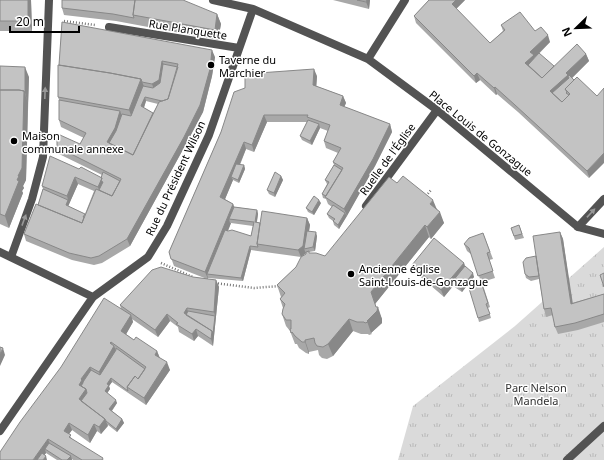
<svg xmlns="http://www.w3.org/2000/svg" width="604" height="460" viewBox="0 0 604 460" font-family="'Noto Sans',sans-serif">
<defs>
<pattern id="park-tufts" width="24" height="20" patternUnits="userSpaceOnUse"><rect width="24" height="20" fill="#dadada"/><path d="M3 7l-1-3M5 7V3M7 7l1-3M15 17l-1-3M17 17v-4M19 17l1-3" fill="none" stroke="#b9b9b9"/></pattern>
</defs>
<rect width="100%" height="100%" fill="#fff"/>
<path fill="url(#park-tufts)" d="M604,247V460H398L413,406L515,326Z"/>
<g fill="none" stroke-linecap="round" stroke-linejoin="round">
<path stroke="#757575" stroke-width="2.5" stroke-dasharray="1 2" stroke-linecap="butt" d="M64,21L95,25
M426,196L431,190
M161,263L193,277
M215,283L254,288L280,286"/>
<path stroke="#535353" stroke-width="8" d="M578,227L604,234
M567,460L604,426"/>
<path stroke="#535353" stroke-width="8" d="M213,0L253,9L368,59L437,110L578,227L604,199
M109,27L239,48
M368,59L405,0
M366,206L437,110
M0,252L93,297
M11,257L32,199L43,157L49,0
M0,431L93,297L148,257L167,226L209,135L253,9"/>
</g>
<path fill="#a8a8a8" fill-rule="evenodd" d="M0,0H31L32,31H0Z
M333,0H370L369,9Z
M429,0H465L456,9L490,43L503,31L501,25L535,31L550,42L535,58L554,66L586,54L589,61L572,78L589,178L518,112L497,94L496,95L480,80L476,83L416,23L414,16Z
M62,8L217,14L221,24L218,40L116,21L64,15Z
M215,57L212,76L203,112L186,144L130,246L102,263L94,265L72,260L26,241L24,234L38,205L43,189L42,186L79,169L101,178L102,175L59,154L57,147L80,144L84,138L61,127L59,120V100L58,97V65ZM146,101L158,104L153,113L144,108ZM78,184L94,191L85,214L68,206Z
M0,66L29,77L26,180L23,186L24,188L22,191L23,193L9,228L0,224Z
M317,76L316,86L343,96L346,103L344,107L390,124L392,132L375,166L339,229L334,225L333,221L329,218L327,214L332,207L328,204L326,199L323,198L322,194L327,184L325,180L334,165L333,162L338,153L326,148L324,141L328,131L320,128L312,145L302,140L300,136L307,122H267L254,152L246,149L240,165H244L245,169L239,183L233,180L225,199L233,204L234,207L257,210L258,214L257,222L260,223L307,218L310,225L309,231L317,236L315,251L309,252V253L325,256L397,183L437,209L444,223L431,239L429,237L375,304L382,319V323L371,333L372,334L369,335L368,334H361L353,331L333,356L327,359L322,358L319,355L318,350L309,352V354L306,353L299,348L297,344H295L290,331L286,326L282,314L283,308L280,299L281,297L277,285L296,267L306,254V253L301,257L251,250L243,281L208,278V279L216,280L219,287L213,346L198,336L194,341L179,332L178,327L170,321L158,337L132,319L133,322L126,334L134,340L157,351L160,358L170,370L146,405L112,382L109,386L110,389L107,393L117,403L112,411L122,419L124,423L117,432L108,425L101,434L97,431L90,443L72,430L69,434L72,439L104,460H73L72,459V460H57L46,453L44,455L0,460L121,309L120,305L193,277L207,279L174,266L169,252L221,132ZM231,223L253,226L251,236L228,231Z
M281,176L283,180L275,197L269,194L267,190Z
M321,203L314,215L308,212L306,208Z
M519,225L524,238L515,240L511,228Z
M560,232L563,239L572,303L604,294V322L578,330L558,334L555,327L553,315L546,317L544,309L539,279L531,281L526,278L525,274L536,256Z
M483,233L493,259L489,260L495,278L482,282L490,307L488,308L491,318L479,322L478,318L481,282L472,255L467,251L464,244Z
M464,263L465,266L474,277L462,292L453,286L444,297L415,272L412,265Z"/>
<path fill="#888" d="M28,0H31L32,31L28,21Z
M367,0H370L369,9L366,2Z
M456,0H465L454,11L452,4Z
M217,14L221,24L218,40L215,30Z
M548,35L550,42L534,58L536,63L529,69L525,63L530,52Z
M212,50L215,57L212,76L203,112L186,144L130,246L127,239Z
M586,54L589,61L570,80L554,97L550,91L566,73Z
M162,61L165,68L161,87L155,92L152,84Z
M25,67L29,77L28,103L25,93Z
M314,69L317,76L316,92L313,85Z
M477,73L480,80L476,83L474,76Z
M141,79L145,89L133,120L129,110Z
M495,87L497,94L496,95L494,88Z
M24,91L28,103L26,180L23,186L24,188L22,191L23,193L9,228L5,216L18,176Z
M343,96L346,103L342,112L340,105Z
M145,97L146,101L143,110L141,106Z
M120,111L123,118L111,147L107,142Z
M264,115L267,122L254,152L252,145Z
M319,124L320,128L312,145L310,141Z
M390,124L392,132L375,166L347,216L344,209Z
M244,142L246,149L234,178L231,177L233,180L223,204L220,197Z
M604,153V163L589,178L587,171Z
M244,165L245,169L239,183L238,180Z
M281,176L283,180L275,197L274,193Z
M75,177L78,184L67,209L66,205L68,200L67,196Z
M102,178L104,185L100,194L98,187Z
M319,200L321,203L314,215L312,212Z
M433,200L438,212L430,204Z
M233,204L236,211L229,219L230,223H231L210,274H207L208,278V279L205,272Z
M257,210L258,214L256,226L255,222Z
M440,212L444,223L431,239L427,227Z
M345,213L347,216L339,229L338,225Z
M307,218L310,225L306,249H304L306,253L301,257L298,250Z
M425,225L429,237L375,304L371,292Z
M316,232L317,236L315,251L313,247Z
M560,232L563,239L574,311L571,304Z
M250,246L251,250L243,281L241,278Z
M464,263L466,270L452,282L453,286L444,297L441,290Z
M473,273L474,277L462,292L461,289Z
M216,280L219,287L213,346L211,339L215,316L214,312Z
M378,307L382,319V323L371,333L367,321Z
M187,308L189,315L185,317L184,313Z
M167,314L170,321L158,337L155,330Z
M131,315L133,322L124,338L121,331Z
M349,319L353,331L333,356L328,344Z
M196,329L198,336L194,341L192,334Z
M305,340L309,352V354L305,342Z
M111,342L113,348L114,346L117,353L101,379L99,372Z
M3,348L5,355L0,366V354Z
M157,351L160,359L155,355Z
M167,362L170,370L146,405L144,398Z
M90,367L93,374L83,390L79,385L81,379Z
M111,378L112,382L109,386L110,389L106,395L105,391L107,384Z
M86,389L88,397L83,404L79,399Z
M116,400L117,403L110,413L109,409Z
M105,419L108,426L101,434L99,427Z
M122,419L124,423L117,432L116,429Z
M69,423L72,430L66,438L64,431Z
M94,424L97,431L90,443L88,435Z
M48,439L51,447L45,449L46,453L41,460H33Z
M46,456L47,460H43Z
M71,456L72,460H67Z"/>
<path fill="#c3c3c3" stroke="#888" d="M0,0H28V21H0Z
M62,0H135L133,15L134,18L113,14L62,8Z
M135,0H183L217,14L215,30L133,15Z
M357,0H367L366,2Z
M429,0H456L452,4L490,43L505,30L501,25L520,12L535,31L541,27L548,35L530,52L534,55L525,63L542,78L577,44L586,54L566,73L568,75L550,91L562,102L570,94L565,89L577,77L597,96L604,88V153L587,171L515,105L495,87L494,88L477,73L474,76L414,16Z
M62,22L212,50L210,69L200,105L184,137L127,239L99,256L91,258L69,253L24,234L36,204L82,223L96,189L112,196L121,179L57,147V137L60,135L80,144L86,133L59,120V100L120,111L115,128L107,142L133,155L159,102L168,99L178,64L162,61L159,80L152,84L142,82L141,79L110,73L59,65Z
M539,53L554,66L542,78L528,65Z
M163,64L178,67L168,99L162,101L145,97L141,106L153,113L133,155L109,143L116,131L122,114L131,116L143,86L153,88L160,83Z
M58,65L110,73L141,79L129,110L58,97Z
M0,66L25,67V93L24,91L19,90H0Z
M314,69L313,85L343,96L340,105L390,124L373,159L344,209L325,197L343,168L333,162L341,148L324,141L330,125L307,117L308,115H264L252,145L244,142L220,197L233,204L205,272L171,259L169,252L221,132L234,92L245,88V74Z
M569,75L574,80L565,89L567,92L566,93L569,95L562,102L552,93L569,78L568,76Z
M0,90H19L24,91L22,168L18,176H19L17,180L19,181L5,216L0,214Z
M308,120L319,124L310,141L300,136Z
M50,156L79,169L81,167L102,178L98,187L75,177L67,196L42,186Z
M236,164L244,165L238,180L231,177Z
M334,165L342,170L326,196L322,194L329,182L325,180Z
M103,172L120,181L112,196L99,190L103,182L101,181L102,178H101Z
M275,172L281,176L274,193L267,190Z
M403,176L433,200L430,204L440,212L427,227L425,225L371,292L376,307H378L377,311L367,321L368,322L365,323L364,322H357L349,319L328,344L323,347L317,346L315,343L314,338L305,340V342H302L295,336L292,332L291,333L290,329H291V320H286L282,314L283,309L285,304L280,299L285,293L277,285L296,267L301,257L306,254V252L309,251V253H316L325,256L389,177L397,183Z
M43,189L68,200L66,205L85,214L83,217H84L82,223L38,205Z
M314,196L319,200L312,212L306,208Z
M333,205L345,213L338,225L333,221L335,219L327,214Z
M234,207L257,210L255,222L260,223L257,244L258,247L250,246L241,278L207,274L225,230L228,231L232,230L251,236L254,222L229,219Z
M262,211L307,218L303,246L298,250L257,244Z
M519,225L522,234L514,236L511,228Z
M307,231L316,232L313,247L304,249Z
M560,232L571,304L604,294V314L575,323L555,327L551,308L544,309L533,236Z
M483,233L490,252L487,253L493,271L478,276L469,248L464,244L469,238Z
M434,238L464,263L441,290L412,265Z
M536,256L539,276L529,277L525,274L523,262L526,258Z
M465,266L473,273L461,289L452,282Z
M161,267L193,277L216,280L214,312L187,308L184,313L212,331L211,339L196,329L192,334L176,324L178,323L167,314L155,330L120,305L152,270Z
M604,273V287L600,275Z
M481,282L488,303L486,304L490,314L478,318L468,285Z
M104,298L131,315L121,331L134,340L136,337L157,351L155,355L167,362L144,398L127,387L135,376L138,379L146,367L111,342L110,343L114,346L99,372L90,367L81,379L82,380L79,385L86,389L79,399L105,419L99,427L94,424L88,435L69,423L64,431L71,435L69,437L103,458L102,460H82L48,439L33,460H0V452L20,422L61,367Z
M188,311L215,316L213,334L212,331L186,315Z
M0,347L3,348L0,354Z
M116,348L145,369L138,379L135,376L127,387L128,391L111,378L107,384L109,385L105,391L116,400L109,409L122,419L116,429L106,421L105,419L81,401L87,393L86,389L81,386L83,383V382L91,370L100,375L116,350Z
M49,443L71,456L67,460H62L45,449Z
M42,453L46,456L43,460H37Z"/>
<defs><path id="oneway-solid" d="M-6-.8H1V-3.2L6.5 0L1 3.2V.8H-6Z"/></defs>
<g fill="#989898">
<use href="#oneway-solid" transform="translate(45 93) rotate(-88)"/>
<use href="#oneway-solid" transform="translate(591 213) rotate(-47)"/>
<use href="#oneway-solid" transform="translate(24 220) rotate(-70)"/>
</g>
<g fill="#000" stroke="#fff" stroke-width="1.5">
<circle cx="211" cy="65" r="4"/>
<circle cx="14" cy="141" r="4"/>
<circle cx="351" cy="274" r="4"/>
</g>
<g text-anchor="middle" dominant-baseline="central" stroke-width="3" stroke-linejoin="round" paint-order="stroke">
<g font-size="11" fill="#000" stroke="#fff">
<text transform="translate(188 29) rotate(9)">Rue Planquette</text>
<text transform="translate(481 133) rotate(39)">Place Louis de Gonzague</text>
<text transform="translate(387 159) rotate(-54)">Ruelle de l'Église</text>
<text transform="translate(175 178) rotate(-65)">Rue du Président Wilson</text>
</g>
<g font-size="11" fill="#000" stroke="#fff" text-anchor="start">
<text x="219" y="59">Taverne du<tspan x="219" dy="13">Marchier</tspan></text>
<text x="22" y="135">Maison<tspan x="22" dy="13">communale annexe</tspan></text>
<text x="359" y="268">Ancienne église<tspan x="359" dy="13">Saint-Louis-de-Gonzague</tspan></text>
</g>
<g font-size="11" fill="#313131" stroke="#fff">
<text x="536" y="387">Parc Nelson<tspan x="536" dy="13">Mandela</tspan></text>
</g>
</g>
<g transform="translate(576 28) rotate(247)" stroke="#ffffff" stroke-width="3" paint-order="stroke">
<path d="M0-3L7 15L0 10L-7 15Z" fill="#000000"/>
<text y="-6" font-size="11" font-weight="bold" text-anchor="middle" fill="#000000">N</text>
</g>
<path d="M10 26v6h69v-6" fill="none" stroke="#000000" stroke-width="2"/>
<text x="16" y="26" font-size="12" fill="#000000" stroke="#ffffff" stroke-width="3" paint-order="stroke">20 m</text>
</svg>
